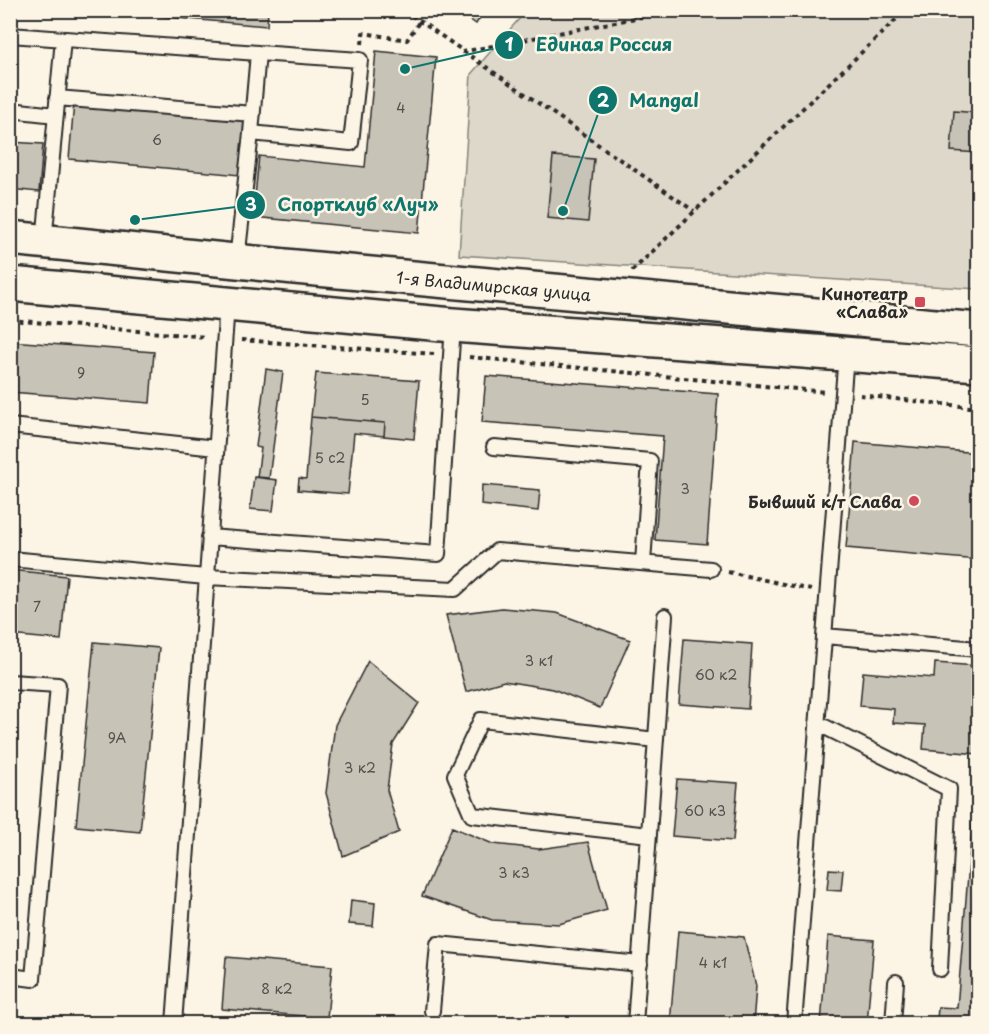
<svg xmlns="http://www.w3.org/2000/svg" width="989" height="1034" viewBox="0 0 989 1034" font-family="'Playpen Sans',sans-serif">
<rect width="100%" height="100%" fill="#fcf5e5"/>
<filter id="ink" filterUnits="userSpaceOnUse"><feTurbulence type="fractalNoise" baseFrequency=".0167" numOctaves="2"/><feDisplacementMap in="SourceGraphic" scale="12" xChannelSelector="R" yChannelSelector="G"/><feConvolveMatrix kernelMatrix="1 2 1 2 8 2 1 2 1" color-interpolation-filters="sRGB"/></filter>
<g filter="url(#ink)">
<path fill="#ded8ca" stroke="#84827a" stroke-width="1.5" d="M526,11H978V289L459,255L471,74Z"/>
<path fill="#c8c3b7" stroke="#2b2b2b" stroke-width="1.5" d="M146,10H268L267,26L146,15Z
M456,10H485L476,24Z
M376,51L436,57L419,233L253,217L259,156L365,167Z
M74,103L245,119L240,175L69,159Z
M954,111L978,113V153L951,151Z
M10,142L43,144L39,192L10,189Z
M553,156L594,159L588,222L547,218Z
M10,341L154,352L150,403L10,392Z
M266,369L283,372L269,478L257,477L261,448L256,447Z
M316,373L419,381L414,439L384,436L385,423L311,417Z
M486,376L718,394L707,544L655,540L663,436L482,422Z
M311,417L385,423L384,436L354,433L348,494L298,490L299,478L306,479Z
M855,442L978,453V560L846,548Z
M254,477L277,480L273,511L250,509Z
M482,485L540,490L538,511L481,505Z
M10,570L67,576L61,640L10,635Z
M502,608L557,613L630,640L600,708L553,689L504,681L466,692L446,615Z
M684,639L752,644L748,709L679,704Z
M94,642L159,648L140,832L76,826Z
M368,661L419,703L393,744L387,790L399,832L343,856L326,793L335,725Z
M935,663L978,666V1024H920V1019L937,1020L938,1007L957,1008L978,754L923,749L925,725L893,723L894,709L860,706L863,672L934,678Z
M677,779L738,783L733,841L672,836Z
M452,827L493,844L539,849L588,842L607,910L559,924L492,920L422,896Z
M829,869L843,870L841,891L827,890Z
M351,900L375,903L373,926L349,924Z
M678,931L744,937L756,986L753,1024H670Z
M828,936L874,940L867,1024H821Z
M226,957L332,966L327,1018L222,1009Z"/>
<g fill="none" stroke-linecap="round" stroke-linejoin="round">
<defs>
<path id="lane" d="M10,35L258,53
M57,98L253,114
M10,110L56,115
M44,242L63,39
M237,260L251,133L351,143L360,60L258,53L251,133
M10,426L216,448
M494,447L650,461L643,563
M209,537L438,554L453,325
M10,559L206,577L455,589L497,551L711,569
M824,636L978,649
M10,682L58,685L33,979L10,976
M817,723L949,789L940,969
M649,835L472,815L455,775L481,720L656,740
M432,1011L438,944L640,964
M174,1024L227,305
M635,1024L665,616
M794,1024L846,354
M893,1024L896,982"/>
<g id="secondary">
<path id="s1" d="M10,238L295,267L978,330"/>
<path d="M10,284L453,325L978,364"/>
</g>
</defs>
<use href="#lane" stroke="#2b2b2b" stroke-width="18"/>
<use href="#secondary" stroke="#2b2b2b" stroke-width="38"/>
<path stroke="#2b2b2b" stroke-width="4" stroke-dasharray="4.5 4.5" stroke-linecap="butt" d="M404,10L694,211
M362,44L363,33L407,40L419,22
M462,52L676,10
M632,271L906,10
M10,320L207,337
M241,340L434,354
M469,357L826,392
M860,395L978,408
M728,572L811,590"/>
<use href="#lane" stroke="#fcf5e5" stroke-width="14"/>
<use href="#secondary" stroke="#fcf5e5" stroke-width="33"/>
</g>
</g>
<g fill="#d1495b" stroke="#fcf5e5" stroke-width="2">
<rect x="914" y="296" width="12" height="12" rx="3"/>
<circle cx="914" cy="501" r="6"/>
</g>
<g text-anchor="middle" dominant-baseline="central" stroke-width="5" stroke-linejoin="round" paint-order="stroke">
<g font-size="14" fill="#52514e">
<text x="401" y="107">4</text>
<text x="157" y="139">6</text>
<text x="81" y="372">9</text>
<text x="365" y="399">5</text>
<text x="330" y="457">5 c2</text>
<text x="685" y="488">3</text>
<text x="37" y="606">7</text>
<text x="539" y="660">3 к1</text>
<text x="716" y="674">60 к2</text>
<text x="117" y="737">9А</text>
<text x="360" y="767">3 к2</text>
<text x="705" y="810">60 к3</text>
<text x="514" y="872">3 к3</text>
<text x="713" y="962">4 к1</text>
<text x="277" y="988">8 к2</text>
</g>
<g font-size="16" fill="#2b2b2b" stroke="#fcf5e5">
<text stroke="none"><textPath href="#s1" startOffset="486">1-я Владимирская улица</textPath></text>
</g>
<g font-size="16" font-weight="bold" fill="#2b2b2b" stroke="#fcf5e5" text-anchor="end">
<text x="908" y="293">Кинотеатр<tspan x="908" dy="18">«Слава»</tspan></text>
<text x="902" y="501">Бывший к/т Слава</text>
</g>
</g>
<path fill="none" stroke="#0f766e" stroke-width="2" d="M405 69L509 45M563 211L603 100M135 220L251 205"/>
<g fill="#0f766e" stroke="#fcf5e5" stroke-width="2">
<circle cx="405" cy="69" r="6"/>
<circle cx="563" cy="211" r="6"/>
<circle cx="135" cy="220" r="6"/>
<circle cx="509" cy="45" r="15"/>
<circle cx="603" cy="100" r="15"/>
<circle cx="251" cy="205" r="15"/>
</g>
<g font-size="18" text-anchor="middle" font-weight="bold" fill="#fff">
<text x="509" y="51">1</text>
<text x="603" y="107">2</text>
<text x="251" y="211">3</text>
</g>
<g font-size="18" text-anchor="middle" font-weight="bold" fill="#0f766e" stroke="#fcf5e5" stroke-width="5" stroke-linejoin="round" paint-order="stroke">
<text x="604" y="51">Единая Россия</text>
<text x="664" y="107">Mangal</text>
<text x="358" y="211">Спортклуб «Луч»</text>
</g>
<rect width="989" height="1034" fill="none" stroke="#fcf5e5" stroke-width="36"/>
<rect x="18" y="18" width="953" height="998" fill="none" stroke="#2b2b2b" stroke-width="2" filter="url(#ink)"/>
</svg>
